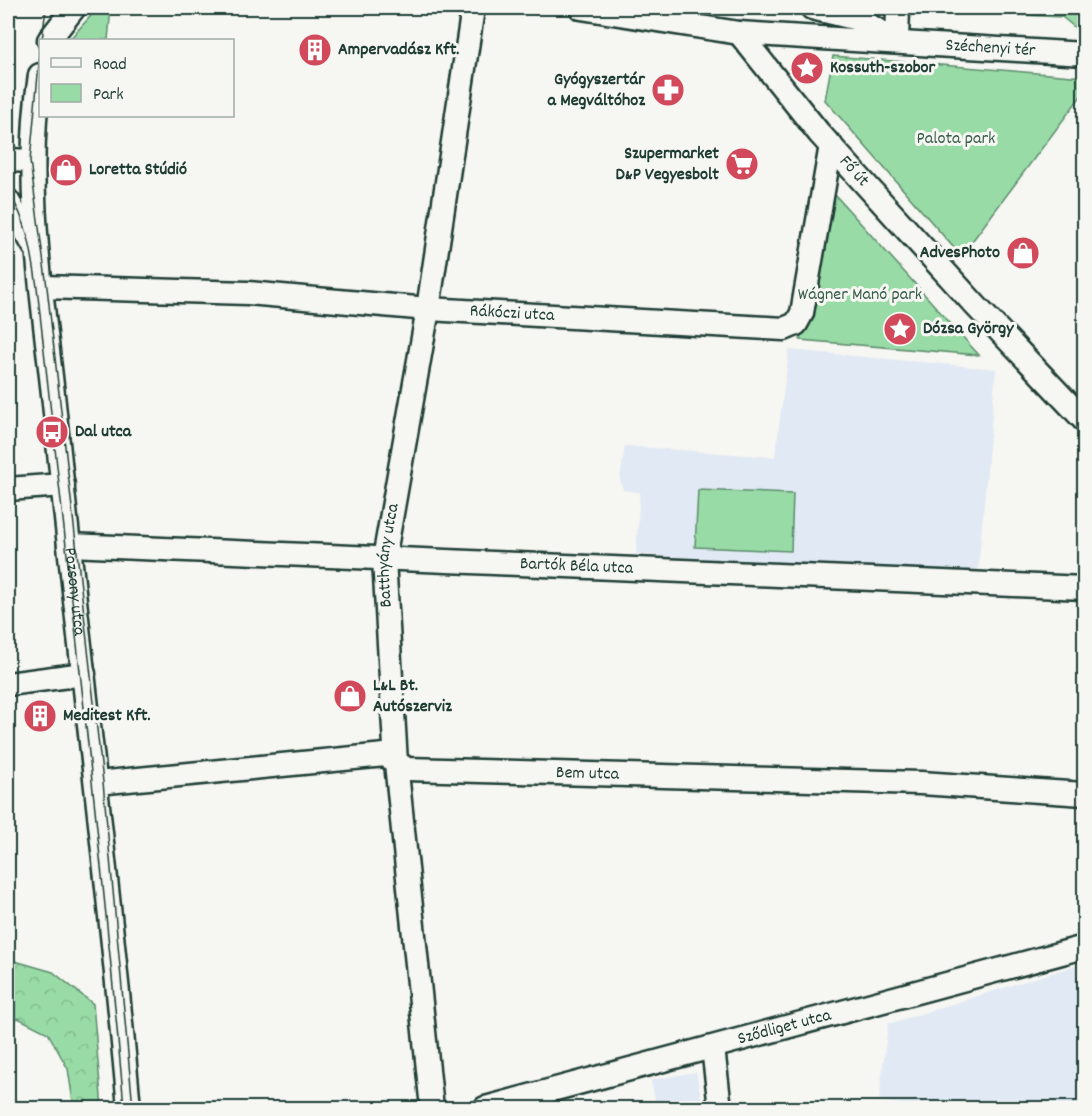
<svg xmlns="http://www.w3.org/2000/svg" width="1092" height="1116" viewBox="0 0 1092 1116" font-family="Dekko,sans-serif">
<defs>
<pattern id="forest-crowns" width="20" height="18" patternUnits="userSpaceOnUse" patternTransform="scale(1.5)"><rect width="20" height="18" fill="#99dba6"/><path d="M2 6a3 3 0 1 1 6 0M12 15a3 3 0 1 1 6 0" fill="none" stroke="#83bd90"/></pattern>
</defs>
<rect width="100%" height="100%" fill="#f6f6f2"/>
<filter id="ink" filterUnits="userSpaceOnUse"><feTurbulence type="fractalNoise" baseFrequency=".0167" numOctaves="2"/><feDisplacementMap in="SourceGraphic" scale="12" xChannelSelector="R" yChannelSelector="G"/><feConvolveMatrix kernelMatrix="1 2 1 2 8 2 1 2 1" color-interpolation-filters="sRGB"/></filter>
<g filter="url(#ink)">
<path fill="#e1e9f4" d="M789,350L996,369L977,581L870,575L636,554L640,492L623,490L620,479L625,446L775,457Z
M1084,963V1108H930L879,1101L888,1024Z
M696,1072L703,1108H657L651,1080Z"/>
<path fill="url(#forest-crowns)" stroke="#5c8c6d" stroke-width="1.5" d="M8,959L53,972L93,1004L102,1108H74L68,1069L48,1033L18,1018L8,1022Z"/>
<path fill="#99dba6" stroke="#5c8c6d" stroke-width="1.5" d="M98,8H111L108,40H69Z
M923,8H1084V35L1062,17L923,10Z
M833,56L1084,77V92L961,256L825,100Z
M827,186L979,355L800,340Z
M698,490L793,494L791,551L695,547Z"/>
<g fill="none" stroke-linecap="round" stroke-linejoin="round">
<defs>
<g id="minor">
<path id="s1" d="M581,8L739,33L1084,54"/>
<path d="M812,8L858,19L893,39"/>
<path id="s2" d="M739,33L819,133L975,305L1084,420"/>
<path d="M49,40L74,8"/>
<path d="M897,41L898,8"/>
<path id="s3" d="M40,75C22,189 45,309 56,423C79,652 109,880 129,1108"/>
<path d="M8,160L33,161"/>
<path d="M8,201L34,246"/>
<path id="s4" d="M43,287L248,293L428,309L784,329L796,324L802,313L831,145"/>
<path d="M8,489L63,485"/>
<path id="s5" d="M69,545L1084,588"/>
<path d="M8,684L84,674"/>
<path id="s6" d="M97,783L385,755L407,769L921,783L1084,794"/>
<path d="M713,1048L720,1108"/>
<path id="s7" d="M432,1108L396,763L384,559L428,309L473,8"/>
<path id="s8" d="M485,1108L1084,947"/>
</g>
</defs>
<use href="#minor" stroke="#1f3d34" stroke-width="27"/>
<use href="#minor" stroke="#f6f6f2" stroke-width="22"/>
<path stroke="#1f3d34" stroke-width="1.5" d="M42,40L46,8
M40,53L30,161L47,287L103,782L133,1108
M8,192C28,221 32,253 37,287C67,560 100,832 124,1106"/>
</g>
</g>
<defs>
<symbol id="building-disc" viewBox="-11 -11 22 22"><circle r="9.5" fill="#d1495b" stroke="#f6f6f2"/><path d="M-4-6H4V6H1V3H-1V6H-4ZM-2.5-4.3h1.7v1.8h-1.7ZM.8-4.3h1.7v1.8H.8ZM-2.5-1h1.7V.8h-1.7ZM.8-1h1.7V.8H.8Z" fill="#fff"/></symbol>
<symbol id="sight-disc" viewBox="-11 -11 22 22"><circle r="9.5" fill="#d1495b" stroke="#f6f6f2"/><path d="M0-6L1.8-2.2L6-1.7L2.9 1.2L3.7 5.4L0 3.3L-3.7 5.4L-2.9 1.2L-6-1.7L-1.8-2.2Z" fill="#fff"/></symbol>
<symbol id="pharmacy-disc" viewBox="-11 -11 22 22"><circle r="9.5" fill="#d1495b" stroke="#f6f6f2"/><path d="M-2-6h4v4h4v4h-4v4h-4v-4h-4v-4h4Z" fill="#fff"/></symbol>
<symbol id="supermarket-disc" viewBox="-11 -11 22 22"><circle r="9.5" fill="#d1495b" stroke="#f6f6f2"/><path d="M-6-5.5h2.5l.6 2H6L4.5 2H-2.5L-4.4-4H-6ZM-1.5 3.2a1.3 1.3 0 1 0 .1 0ZM3 3.2a1.3 1.3 0 1 0 .1 0Z" fill="#fff"/></symbol>
<symbol id="shop-disc" viewBox="-11 -11 22 22"><circle r="9.5" fill="#d1495b" stroke="#f6f6f2"/><path d="M-5-2.5h2.3a2.7 3.5 0 0 1 5.4 0H5L5.5 6h-11ZM-1.5-2.5h3a1.5 2.3 0 0 0-3 0Z" fill="#fff"/></symbol>
<symbol id="bus-disc" viewBox="-11 -11 22 22"><circle r="9.5" fill="#d1495b" stroke="#f6f6f2"/><path d="M-5-6H5V4H4V6H2V4H-2V6H-4V4H-5ZM-3.5-4V0h7V-4ZM-3.5 1.2v1.5H-2V1.2ZM2 1.2v1.5H3.5V1.2Z" fill="#fff"/></symbol>
</defs>
<g fill-rule="evenodd">
<use href="#building-disc" x="296" y="31" width="38" height="38"/>
<use href="#sight-disc" x="788" y="49" width="38" height="38"/>
<use href="#pharmacy-disc" x="649" y="71" width="38" height="38"/>
<use href="#supermarket-disc" x="723" y="145" width="38" height="38"/>
<use href="#shop-disc" x="47" y="151" width="38" height="38"/>
<use href="#shop-disc" x="1004" y="234" width="38" height="38"/>
<use href="#sight-disc" x="881" y="310" width="38" height="38"/>
<use href="#bus-disc" x="33" y="413" width="38" height="38"/>
<use href="#shop-disc" x="331" y="677" width="38" height="38"/>
<use href="#building-disc" x="21" y="697" width="38" height="38"/>
</g>
<g text-anchor="middle" dominant-baseline="central" stroke-width="6" stroke-linejoin="round" paint-order="stroke">
<g font-size="18" fill="#1f3d34" stroke="#f6f6f2">
<text stroke="none"><textPath href="#s1" startOffset="412">Széchenyi tér</textPath></text>
<text stroke="none"><textPath href="#s2" startOffset="180">Fő út</textPath></text>
<text stroke="none"><textPath href="#s4" startOffset="470">Rákóczi utca</textPath></text>
<text stroke="none"><textPath href="#s7" startOffset="555">Batthyány utca</textPath></text>
<text stroke="none"><textPath href="#s5" startOffset="508">Bartók Béla utca</textPath></text>
<text stroke="none"><textPath href="#s3" startOffset="519">Pozsony utca</textPath></text>
<text stroke="none"><textPath href="#s6" startOffset="496">Bem utca</textPath></text>
<text stroke="none"><textPath href="#s8" startOffset="310">Sződliget utca</textPath></text>
</g>
<g font-size="18" font-weight="bold" fill="#1f3d34" stroke="#f6f6f2" text-anchor="start">
<text x="338" y="50">Ampervadász Kft.</text>
<text x="830" y="68">Kossuth-szobor</text>
<text x="645" y="80" text-anchor="end">Gyógyszertár<tspan x="645" dy="21">a Megváltóhoz</tspan></text>
<text x="719" y="154" text-anchor="end">Szupermarket<tspan x="719" dy="21">D&amp;P Vegyesbolt</tspan></text>
<text x="89" y="170">Loretta Stúdió</text>
<text x="1000" y="253" text-anchor="end">AdvesPhoto</text>
<text x="923" y="329">Dózsa György</text>
<text x="75" y="432">Dal utca</text>
<text x="373" y="686">L&amp;L Bt.<tspan x="373" dy="21">Autószerviz</tspan></text>
<text x="63" y="716">Meditest Kft.</text>
</g>
<g font-size="18" fill="#375d4b" stroke="#f6f6f2">
<text x="956" y="139">Palota park</text>
<text x="860" y="295">Wágner Manó park</text>
</g>
</g>
<rect width="1092" height="1116" fill="none" stroke="#f6f6f2" stroke-width="30"/>
<rect x="15" y="15" width="1062" height="1086" fill="none" stroke="#1f3d34" stroke-width="2" filter="url(#ink)"/>
<rect x="39" y="39" width="195" height="78" fill="#f6f6f2" stroke="#a0aca6" stroke-width="1.5"/>
<rect x="51" y="58" width="30" height="9" fill="#f6f6f2" stroke="#a0aca6" stroke-width="1.5"/>
<text x="93" y="69" font-size="18" fill="#1f3d34">Road</text>
<rect x="51" y="84" width="30" height="18" fill="#99dba6" stroke="#a0aca6" stroke-width="1.5"/>
<text x="93" y="99" font-size="18" fill="#1f3d34">Park</text>
</svg>
